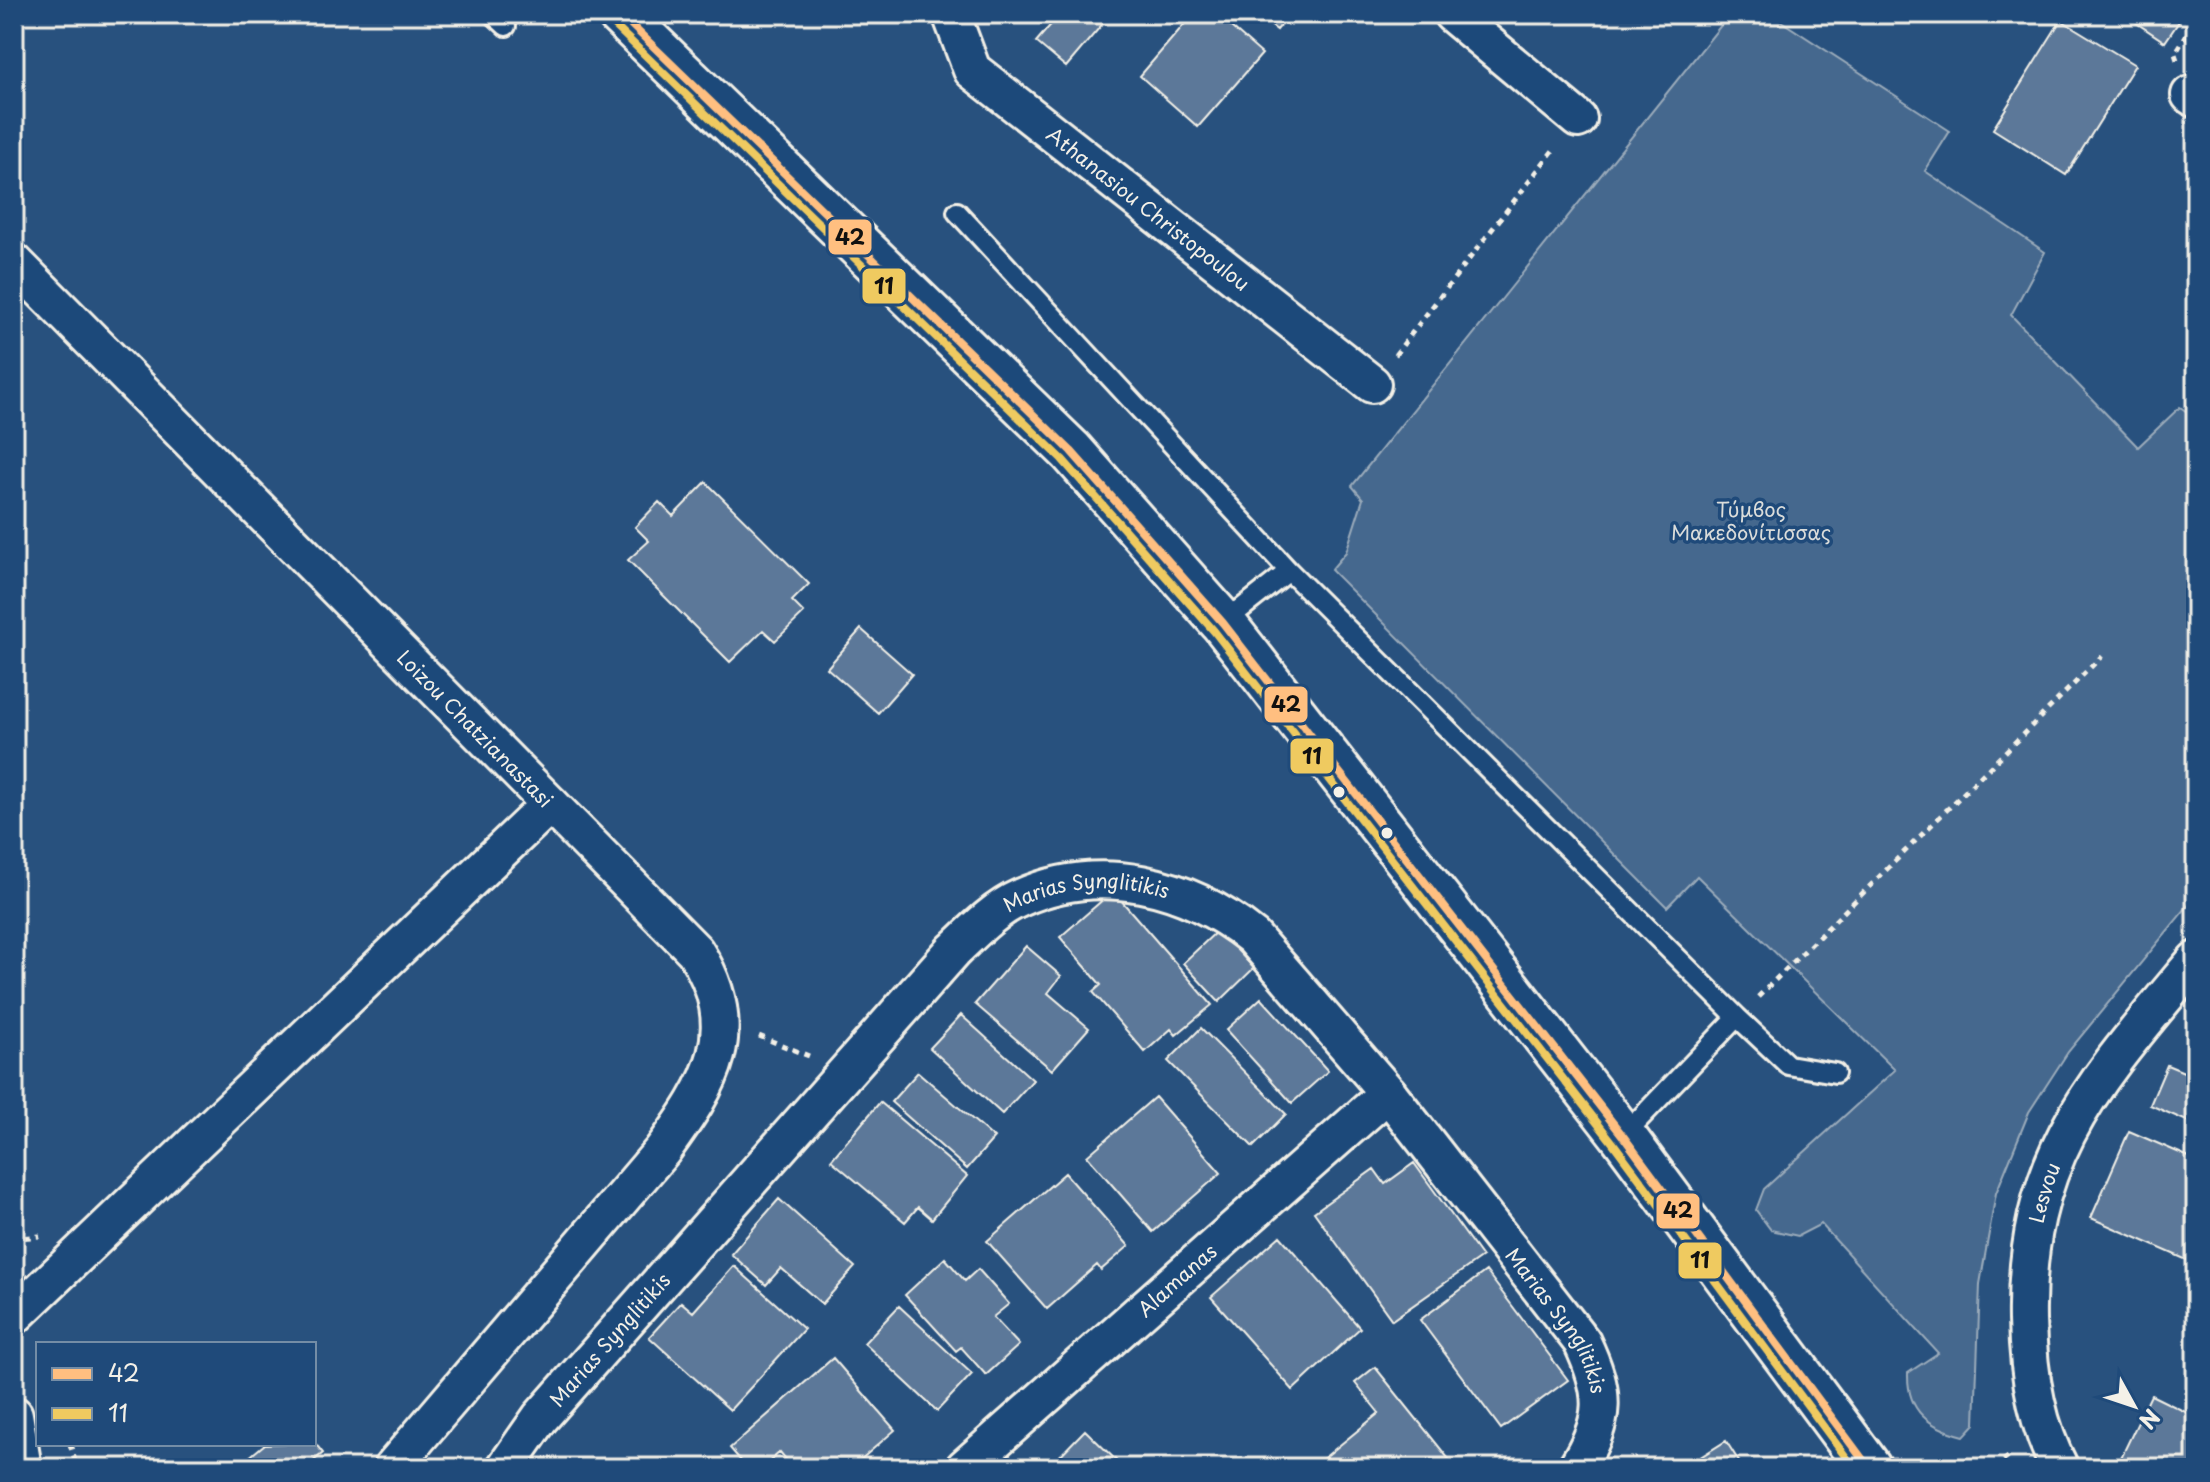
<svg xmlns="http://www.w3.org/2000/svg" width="2210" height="1482" viewBox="0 0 2210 1482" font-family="'Playpen Sans',sans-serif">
<rect width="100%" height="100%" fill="#28517e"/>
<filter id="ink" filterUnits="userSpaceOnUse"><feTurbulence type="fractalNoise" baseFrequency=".0125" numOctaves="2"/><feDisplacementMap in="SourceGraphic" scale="16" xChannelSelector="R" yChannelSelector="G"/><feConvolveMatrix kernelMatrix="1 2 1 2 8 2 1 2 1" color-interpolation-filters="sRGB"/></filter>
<g filter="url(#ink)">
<path fill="#45688e" stroke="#9cacbb" stroke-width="2" d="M1730,14H1770L1950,131L1925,171L2045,252L2011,315L2138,447L2180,407L2196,418V896L2068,1052L2029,1112L1996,1193L1980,1284L1975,1424L1964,1436C1929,1427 1907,1412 1908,1373L1938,1353L1821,1224L1798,1236L1771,1230L1756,1210L1764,1189L1895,1070L1697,876L1667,907L1331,570L1346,552L1363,499L1352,486Z"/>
<path fill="#5b7899" stroke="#f4f1e8" stroke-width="2" d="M1060,14H1111L1066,67L1036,42Z
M1193,14H1216L1262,54L1198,127L1140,76Z
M1256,14H1290L1277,30Z
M2123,14H2184L2165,42Z
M2061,20L2135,65L2066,175L1993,129Z
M706,482L809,584L792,601L804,613L775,641L763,630L730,662L628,560L649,541L635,527L659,502L673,516Z
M861,629L912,674L878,713L827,668Z
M1113,891L1212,1005L1176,1035L1171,1029L1145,1052L1093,992L1101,985L1060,937Z
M1218,930L1254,968L1219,1002L1183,963Z
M1026,946L1061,976L1048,993L1089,1028L1052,1070L975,1004Z
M1261,998L1328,1071L1292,1103L1226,1030Z
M961,1015L1033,1080L1002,1114L930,1048Z
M1201,1028L1286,1114L1253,1147L1168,1061Z
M2167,1065L2196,1077V1125L2150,1105Z
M918,1072L994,1138L967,1169L891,1102Z
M1155,1097L1221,1173L1153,1232L1087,1156Z
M880,1102L967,1176L932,1219L918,1207L905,1222L831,1160Z
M2129,1131L2196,1160V1264L2091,1218Z
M1414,1163L1482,1257L1392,1320L1314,1212L1374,1169L1385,1184Z
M1065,1173L1129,1246L1101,1270L1097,1265L1047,1309L987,1241Z
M779,1199L855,1267L822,1304L781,1268L766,1285L731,1254Z
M1280,1236L1360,1328L1293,1390L1211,1297Z
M945,1258L965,1281L978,1269L1009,1304L993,1317L1019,1345L986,1375L961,1347L956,1351L905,1295Z
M734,1266L804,1329L730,1410L649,1337L681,1302L693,1312Z
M1486,1271L1568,1380L1501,1429L1420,1320Z
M899,1306L972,1374L937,1411L864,1343Z
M833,1358L895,1430L851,1468H793L780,1452L762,1468H747L730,1448Z
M1375,1367L1456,1468L1313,1467L1379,1413L1355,1383Z
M2151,1395L2196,1417V1468H2116Z
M1085,1430L1124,1468H1048Z
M1726,1441L1743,1468H1683Z
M314,1442L323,1453L305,1468H236L265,1444Z"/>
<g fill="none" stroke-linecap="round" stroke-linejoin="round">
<defs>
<path id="lane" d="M493,14L506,26
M957,212L1289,571L1737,1017L1788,1065L1835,1073
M1223,623L1289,571
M1623,1136L1737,1017"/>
<g id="street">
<path id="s1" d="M951,14L972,70L1372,384"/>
<path d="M1452,14L1578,119"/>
<path d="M2190,95L2196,99"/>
<path id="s2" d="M14,262L550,804L14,1316"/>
<path d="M14,1415L23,1468"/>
<path d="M392,1468L662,1151C712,1083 745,1030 695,951L550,804"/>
<path id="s3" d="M505,1468L540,1418L953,951C973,932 995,909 1020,898C1100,862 1187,884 1253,937L1388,1093L1582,1342C1606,1393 1607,1419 1576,1468"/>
<path id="s4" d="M964,1468L1388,1093"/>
<path id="s5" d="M2060,1468C2036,1424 2028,1369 2027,1320C2024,1154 2096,1080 2196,960"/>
</g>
<path id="primary" d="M620,14L1071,451L1223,623L1623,1136L1869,1468"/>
</defs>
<use href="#lane" stroke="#f4f1e8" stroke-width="24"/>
<use href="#street" stroke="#f4f1e8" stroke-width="42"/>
<use href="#primary" stroke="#f4f1e8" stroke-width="50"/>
<path stroke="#f4f1e8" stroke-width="5" stroke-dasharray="6 6" stroke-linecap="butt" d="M2177,60L2175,54L2196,19
M1395,355L1555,148
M1758,997L2102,656
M759,1036L809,1056
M14,1234L20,1238L40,1236
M70,1444L77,1468
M1994,1468L2012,1454"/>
<use href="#lane" stroke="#1f4a7a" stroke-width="18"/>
<use href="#street" stroke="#1f4a7a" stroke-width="36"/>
<use href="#primary" stroke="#1f4a7a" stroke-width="44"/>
<defs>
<path id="bus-1" d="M620,14L1071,451L1223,623L1623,1136L1869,1468"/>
<path id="bus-2" d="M612,23L1062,459L1214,631L1613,1143L1854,1468"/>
</defs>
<use href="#bus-1" stroke="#1f4a7a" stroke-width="14"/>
<use href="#bus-2" stroke="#1f4a7a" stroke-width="14"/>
<use href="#bus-1" stroke="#ffbf80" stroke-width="8"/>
<use href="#bus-2" stroke="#efca60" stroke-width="8"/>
</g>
</g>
<g fill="#f4f1e8" stroke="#1f4a7a" stroke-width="3">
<circle cx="1339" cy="792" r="7"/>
<circle cx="1387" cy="833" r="7"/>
</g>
<g text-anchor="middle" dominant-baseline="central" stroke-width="7" stroke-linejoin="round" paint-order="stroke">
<g font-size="20" fill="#f4f1e8" stroke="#1f4a7a">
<text stroke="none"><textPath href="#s1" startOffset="284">Athanasiou Christopoulou</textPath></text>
<text stroke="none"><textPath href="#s2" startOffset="656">Loizou Chatzianastasi</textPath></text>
<text stroke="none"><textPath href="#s3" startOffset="838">Marias Synglitikis</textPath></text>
<text stroke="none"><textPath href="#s5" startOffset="282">Lesvou</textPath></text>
<text stroke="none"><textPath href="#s4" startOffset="284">Alamanas</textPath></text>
<text stroke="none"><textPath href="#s3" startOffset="1510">Marias Synglitikis</textPath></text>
<text stroke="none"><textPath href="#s3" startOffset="166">Marias Synglitikis</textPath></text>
</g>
<g font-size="20" fill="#dadcda" stroke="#1f4a7a">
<text x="1751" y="509">Τύμβος<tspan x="1751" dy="23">Μακεδονίτισσας</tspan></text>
</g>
</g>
<g stroke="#1f4a7a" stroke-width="3">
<rect x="827" y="218" width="46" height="38" rx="8" fill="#ffbf80"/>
<rect x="861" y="267" width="46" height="38" rx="8" fill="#efca60"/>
<rect x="1263" y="685" width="46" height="39" rx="8" fill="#ffbf80"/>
<rect x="1289" y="737" width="46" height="38" rx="8" fill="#efca60"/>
<rect x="1655" y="1192" width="46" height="38" rx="8" fill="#ffbf80"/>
<rect x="1677" y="1241" width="46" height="39" rx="8" fill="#efca60"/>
</g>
<g font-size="22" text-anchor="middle" font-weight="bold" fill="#111">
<text x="850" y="245">42</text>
<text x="884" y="294">11</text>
<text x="1286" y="712">42</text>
<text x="1312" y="764">11</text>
<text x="1678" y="1218">42</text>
<text x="1700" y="1268">11</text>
</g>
<rect width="2210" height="1482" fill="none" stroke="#1f4a7a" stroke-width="48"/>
<rect x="24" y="24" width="2162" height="1434" fill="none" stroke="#f4f1e8" stroke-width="3" filter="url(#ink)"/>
<rect x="36" y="1342" width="280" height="104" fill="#1f4a7a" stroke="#748da6" stroke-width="2"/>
<rect x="52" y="1368" width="40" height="12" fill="#ffbf80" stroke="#748da6" stroke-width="2"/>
<text x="108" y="1382" font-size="24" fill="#f4f1e8">42</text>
<rect x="52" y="1408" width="40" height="12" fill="#efca60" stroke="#748da6" stroke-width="2"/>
<text x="108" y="1422" font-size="24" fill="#f4f1e8">11</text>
<g transform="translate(2134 1406) rotate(130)" stroke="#1f4a7a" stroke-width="6" paint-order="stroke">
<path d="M0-6L14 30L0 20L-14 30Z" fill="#f4f1e8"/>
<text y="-12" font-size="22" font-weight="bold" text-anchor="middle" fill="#f4f1e8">N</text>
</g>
</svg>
